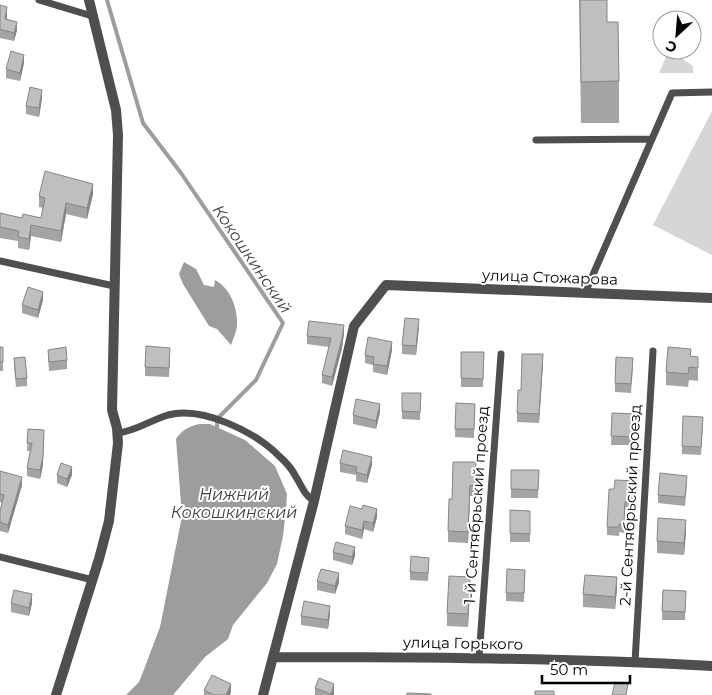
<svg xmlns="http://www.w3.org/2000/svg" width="712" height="695" viewBox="0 0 712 695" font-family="Montserrat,sans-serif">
<rect width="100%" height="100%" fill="#fff"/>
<path fill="#d6d6d6" d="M669,50L693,66V73H659Z
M712,111V255L653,225Z"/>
<path fill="#9d9d9d" d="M184,262L196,269L204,285L214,287L215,280C230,288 238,308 237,325C237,331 233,339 231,345L217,329L209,326L183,284L179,274Z
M200,424H210L245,440L275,466L287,494L286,510L283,536L277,564L267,583L233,625L228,639L205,657L173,695H126L139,682L143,672L160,627L164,607L182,516L176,439C182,430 189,426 200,424Z"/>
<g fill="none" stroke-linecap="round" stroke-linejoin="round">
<path stroke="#9d9d9d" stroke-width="4" d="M107,0L143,123L181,173L283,323L256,380L217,419V430"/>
<path stroke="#4f4f4f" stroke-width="7" d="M39,0L92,16
M536,140L652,139
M0,261L114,286
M585,293L672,93L712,92
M118,433C136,431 151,420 168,415C203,406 255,432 279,456C286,462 292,469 296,477C302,486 304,495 314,501
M0,557L93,580
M479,658L501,354
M635,662L653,351"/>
<path stroke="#4f4f4f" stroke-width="10" d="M273,657C419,657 566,658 712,666
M56,695L99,559L109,521L118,443L117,428L112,410L118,135L116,110L89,0
M263,695L314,501L354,326L386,285L712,298"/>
</g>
<path fill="#a4a4a4" d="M579,0H607V22L619,81V123H581Z
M0,5L7,16V19L17,30L14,41L0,38Z
M24,63L20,81L6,78V69Z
M42,98L39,117L26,114V106Z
M93,194L87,219L66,214L61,242L31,236L29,250L18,248V241L0,238V213L22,218H41L43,208L39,207V196Z
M43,300L38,318L22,313V305Z
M419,327L416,355L402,354V345Z
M344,333L342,348L332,386L322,383V375L329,347L307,344V336Z
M0,347L3,355V371H0Z
M48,350L67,360V369L49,371L48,358Z
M392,350L387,375L373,372V365L365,363V355Z
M461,352H484L483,387H461Z
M170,356L169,377L145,376V367Z
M691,356L698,370V381L689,380L688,387L666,385V372Z
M14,358L27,378V386L16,387L14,367Z
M543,363L539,423L517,422V413Z
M633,367L631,393L615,392V383Z
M402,393H421L420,420L402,419Z
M456,403L475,404L474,438L455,437Z
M380,412L376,429L353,424V415Z
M612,413L639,414L638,432H632V445H611Z
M703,425L701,455L682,454V446Z
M28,429L43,465L40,479L27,476V468L30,451H27Z
M340,463L372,465L367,483L356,481V475L340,472Z
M539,470L538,498H511V489Z
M0,471L22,485L8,533L0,531V511L2,503L0,502Z
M476,473L475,496H470L468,543L448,542V531L452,499Z
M57,475H72L67,487L57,483Z
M637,481L636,511L625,510L624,533L619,532V536L607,535V527L614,489Z
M687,484L685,506L658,503V495Z
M362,509L377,517L373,532L364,529L362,539L345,534V526Z
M510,510L530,511V542H510Z
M686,532L684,555L657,553V541Z
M333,552L355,556L352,565L333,560Z
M429,566L428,581L410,580V572Z
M525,570L524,602L506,601V593Z
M317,581L339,582L335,594L317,590Z
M470,589L468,627L447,626V613Z
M617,589L615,609L583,607V594Z
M663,590L686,591L685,620H662Z
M11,603H32L29,616L11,612Z
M330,614L328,629L301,625V616Z
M315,688L334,692V695H315Z
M204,690L231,692L230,695H204Z"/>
<path fill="#868686" d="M7,7V16L5,27V19Z
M17,22V30L14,41V33Z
M24,55V63L20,81V73Z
M42,90V98L39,117V108Z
M93,184V194L87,219V208Z
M66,203V214L61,242V231Z
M31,225V236L29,250V239Z
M43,292V300L38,318V310Z
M419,319V327L416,355V346Z
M344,325V333L342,348L332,386V377Z
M392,342V350L387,375V366Z
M543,354V363L539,423V414Z
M380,404V412L376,429V421Z
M44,430L43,465L40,479V470Z
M372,457V465L367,483V475Z
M72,467V475L67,487V479Z
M22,477V485L8,533V525Z
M470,485V496L468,543V532Z
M377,509V517L373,532V523Z
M686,520V532L684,555V543Z
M364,521V529L362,539V530Z
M355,547V556L352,565V557Z
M339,573V582L335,594V586Z
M470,577V589L468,627V614Z
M617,577V589L615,609V597Z
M32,594V603L29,616V608Z
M330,606V614L328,629V620Z
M231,684V692L230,695H226Z
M334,684V695H331Z"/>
<path fill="#bfbfbf" stroke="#868686" d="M580,0H607V22H618L619,81L581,82Z
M0,5L7,7L5,19L17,22L14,33L0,29Z
M11,51L24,55L20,73L6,69Z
M30,87L42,90L39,108L26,106Z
M45,171L93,184L87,208L66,203L61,231L31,225L29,239L18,237L19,231L0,227V213L22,218L23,214L41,218L45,198L39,196Z
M28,287L43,292L38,310L22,305Z
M405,318L419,319L416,346L402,345Z
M309,321L344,325L342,339L332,377L322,375L331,338L307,336Z
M368,337L392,342L387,366L373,364L374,357L365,355Z
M146,346L170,348L169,368L145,367Z
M0,347H3V362H0Z
M66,347L67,360L49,362L48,350Z
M668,347L691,349L690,356L698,357V368L689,367L688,374L666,372Z
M461,352H484L483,379L461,378Z
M522,354H543L539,414L517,413L518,390H521Z
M25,357L27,378L16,379L14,358Z
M616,357L633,358L631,384L615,383Z
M402,393H421L420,412L402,411Z
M356,399L380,404L376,421L353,415Z
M456,403L475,404L474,429H455Z
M612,413L639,414L638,423H632V437L611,436Z
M683,416L703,417L701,447L682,446Z
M28,429L44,430L43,457L40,470L27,468L32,443H27Z
M343,450L372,457L367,475L356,472L357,467L340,463Z
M453,462H476L475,486L470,485L468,532L448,531L449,499H452Z
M61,463L72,467L67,479L57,475Z
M511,470H539L538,490L511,489Z
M0,471L22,477L8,525L0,522V511L4,495L0,494Z
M660,473L687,476L685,497L658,495Z
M615,480L637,481L636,502H625L624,524H619V527H607L609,489H614Z
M363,505L377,509L373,523L364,521L362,530L345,526L350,506L362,509Z
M510,510L530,511V534L510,533Z
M658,518L686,520L684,543L657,541Z
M336,542L355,547L352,557L333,552Z
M411,556L429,558L428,573L410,572Z
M321,569L339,573L335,586L317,581Z
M507,569L525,570L524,593H506Z
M585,575L617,577L615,597L583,594Z
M449,576L470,577L468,614L447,613Z
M14,590L32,594L29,608L11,603Z
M663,590L686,591L685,612L662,611Z
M304,601L330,606L328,620L301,616Z
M212,675L231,684L226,695H214L204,690Z
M319,678L334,684L331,694L315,688Z
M615,682L628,684L626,695H612Z
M535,691H554V695H535Z
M407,693L431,694V695H407Z"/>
<g text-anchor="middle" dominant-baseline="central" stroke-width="4" stroke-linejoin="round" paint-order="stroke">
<g font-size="15" fill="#000" stroke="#fff">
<text transform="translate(550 277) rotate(2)">улица Стожарова</text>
<text transform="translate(476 505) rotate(-86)">1-й Сентябрьский проезд</text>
<text transform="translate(630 505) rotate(-87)">2-й Сентябрьский проезд</text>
<text transform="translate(463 643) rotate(1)">улица Горького</text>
</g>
<g font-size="16" font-style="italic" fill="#3e3e3e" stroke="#fff">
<text transform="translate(252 259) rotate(56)">Кокошкинский</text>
<text x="234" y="494">Нижний<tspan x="234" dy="18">Кокошкинский</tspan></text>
</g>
</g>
<g transform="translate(677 35) rotate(206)"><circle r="24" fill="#ffffff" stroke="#999999"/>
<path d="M0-4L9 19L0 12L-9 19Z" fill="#000000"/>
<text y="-8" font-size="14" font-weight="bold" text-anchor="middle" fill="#000000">С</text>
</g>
<path d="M542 675v8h88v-8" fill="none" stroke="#000000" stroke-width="2.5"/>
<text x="550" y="675" font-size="15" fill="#000000" stroke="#ffffff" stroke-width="4" paint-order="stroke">50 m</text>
</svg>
